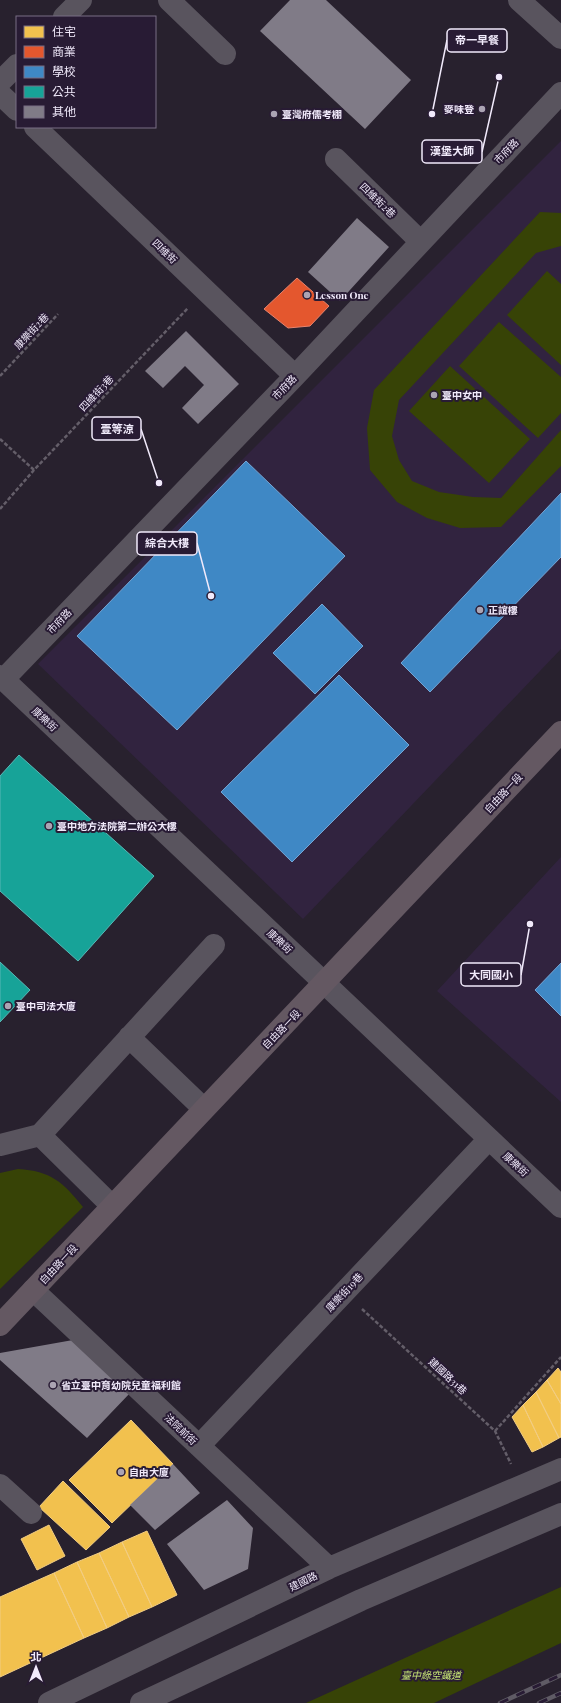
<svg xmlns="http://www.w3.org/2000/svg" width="561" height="1703" viewBox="0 0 561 1703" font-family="'Playfair Display','Noto Sans TC',serif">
<rect width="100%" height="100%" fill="#28212e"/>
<path fill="#31233f" d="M561,141V649L303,919L38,664Z
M561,857V1102L437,991Z"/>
<path fill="#374306" d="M540,212L561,213V246L536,253L399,400L392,436L399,460L412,481L439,492L473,497L501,498L561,430V466L501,527L460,528L427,518L397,502L370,470L367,428L374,390Z
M547,271L561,284V365L507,315Z
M499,322L561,377V413L538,438L459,366Z
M450,366L530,439L489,483L409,411Z
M18,1169C51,1171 63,1182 83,1207L0,1289V1173Z
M561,1587V1643L434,1703H306Z"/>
<path fill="#f2c14e" stroke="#f2cd82" d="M558,1368L561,1372V1404L547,1380Z
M547,1380L561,1404V1437L559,1438L536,1392Z
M536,1392L559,1438L543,1447L523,1405Z
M523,1405L543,1447L532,1452L512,1417Z
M131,1420L173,1464L112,1523L69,1480Z
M63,1481L110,1527L86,1550L39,1507Z
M49,1525L65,1556L37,1570L21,1539Z
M147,1531L177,1595L152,1607L122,1542Z
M122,1542L152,1607L129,1617L99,1553Z
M99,1553L129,1617L107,1628L77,1562Z
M77,1562L107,1628L84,1638L54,1573Z
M54,1573L84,1638L0,1677V1597Z"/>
<path fill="#e4572e" stroke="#e8836c" d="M297,278L329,306L310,326L288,328L264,309Z"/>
<path fill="#3f88c5" stroke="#74a5d5" d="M246,461L345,556L177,730L77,636Z
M561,493V557L430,692L401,663Z
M322,604L363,646L315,694L273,653Z
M339,675L409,745L292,862L221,792Z
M561,963V1016L535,990Z"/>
<path fill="#17a398" stroke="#58b8b6" d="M19,755L154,876L78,961L0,891V776Z
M0,962L30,990L0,1022Z"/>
<path fill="#807b87" d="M290,0H326L411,80L365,129L260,31Z
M357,218L389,247L340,301L308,272Z
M186,331L239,384L198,424L182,408L204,385L185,366L163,388L145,371Z
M73,1340L131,1392L87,1438L0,1360V1353Z
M173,1464L200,1493L155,1530L130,1505Z
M227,1500L253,1528L248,1569L204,1590L167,1544Z"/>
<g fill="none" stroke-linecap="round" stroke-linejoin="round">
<path stroke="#645e69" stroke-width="2.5" stroke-dasharray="4 2" stroke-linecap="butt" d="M0,376L58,314
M0,439L34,470
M0,509L34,470L188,308
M362,1309L495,1431L511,1464
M495,1431L561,1357"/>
<path stroke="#59545e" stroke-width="22" d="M169,0L225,54
M519,0L561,38
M64,17L81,0
M0,82L17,65
M0,94L17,110
M35,127L295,376
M336,159L420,241
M0,676L561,1207
M4,679L295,376L561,93
M129,1037L204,1109
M40,1135L214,945
M0,1145L40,1135L112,1206
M33,1290L329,1568
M199,1446L489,1139
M0,1485L31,1513
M49,1703L329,1568L561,1469
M141,1703L361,1600L561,1514"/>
<path stroke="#645862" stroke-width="22" d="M0,1325L561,732"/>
<defs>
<path id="rail" d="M500,1703L561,1675
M539,1703L561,1693"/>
</defs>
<use href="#rail" stroke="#5f5b65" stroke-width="4.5"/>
<use href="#rail" stroke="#281b34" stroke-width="3" stroke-dasharray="9" stroke-linecap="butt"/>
</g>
<g fill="#aba4b3" stroke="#281b34" stroke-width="1.5">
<circle cx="482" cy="109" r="4"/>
<circle cx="274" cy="114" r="4"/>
<circle cx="307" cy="295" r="4"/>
<circle cx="434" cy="395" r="4"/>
<circle cx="480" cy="610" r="4"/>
<circle cx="49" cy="826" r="4"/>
<circle cx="8" cy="1006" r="4"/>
<circle cx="53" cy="1385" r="4"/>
<circle cx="121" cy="1472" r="4"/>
</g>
<g text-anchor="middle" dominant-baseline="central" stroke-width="4" stroke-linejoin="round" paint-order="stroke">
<g font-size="10" font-weight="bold" fill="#f1eafb" stroke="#281b34" text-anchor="start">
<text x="474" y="109" text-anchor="end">麥味登</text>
<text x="282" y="114">臺灣府儒考棚</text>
<text x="315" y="295">Lesson One</text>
<text x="442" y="395">臺中女中</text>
<text x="488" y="610">正誼樓</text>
<text x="57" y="826">臺中地方法院第二辦公大樓</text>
<text x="16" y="1006">臺中司法大廈</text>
<text x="61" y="1385">省立臺中育幼院兒童福利館</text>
<text x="129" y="1472">自由大廈</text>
</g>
<g font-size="10" fill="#f1eafb" stroke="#281b34">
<text transform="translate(506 151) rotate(-46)">市府路</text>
<text transform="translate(378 200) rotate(44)">四維街2巷</text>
<text transform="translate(165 251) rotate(44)">四維街</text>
<text transform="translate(31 331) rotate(-47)">康樂街2巷</text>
<text transform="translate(284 387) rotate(-46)">市府路</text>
<text transform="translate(96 393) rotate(-47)">四維街3巷</text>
<text transform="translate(59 621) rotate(-46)">市府路</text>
<text transform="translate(45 719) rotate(43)">康樂街</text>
<text transform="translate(503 793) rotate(-47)">自由路一段</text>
<text transform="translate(280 941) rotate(43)">康樂街</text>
<text transform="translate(281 1029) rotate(-46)">自由路一段</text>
<text transform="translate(516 1164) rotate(43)">康樂街</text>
<text transform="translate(58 1264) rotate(-47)">自由路一段</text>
<text transform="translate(344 1292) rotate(-47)">康樂街19巷</text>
<text transform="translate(448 1376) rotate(43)">建國路31巷</text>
<text transform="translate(181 1429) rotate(43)">法院前街</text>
<text transform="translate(303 1581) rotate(-26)">建國路</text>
</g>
<g font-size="10" font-style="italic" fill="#c6e574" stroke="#281b34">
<text x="431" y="1675">臺中綠空鐵道</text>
</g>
</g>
<path fill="none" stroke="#f1eafb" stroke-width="1.5" d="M432 114L447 40M499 77L482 152M159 483L141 429M211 596L197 543M530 924L521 975"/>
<g fill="#f1eafb" stroke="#281b34" stroke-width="1.5">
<circle cx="432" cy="114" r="4"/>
<circle cx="499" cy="77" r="4"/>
<circle cx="159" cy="483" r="4"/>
<circle cx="211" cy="596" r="4"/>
<circle cx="530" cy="924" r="4"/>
</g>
<g fill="#281b34" stroke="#f1eafb" stroke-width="1.5">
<rect x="447" y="29" width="60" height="23" rx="4"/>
<rect x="422" y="140" width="60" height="23" rx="4"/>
<rect x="92" y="417" width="49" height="23" rx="4"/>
<rect x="137" y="532" width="60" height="23" rx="4"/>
<rect x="461" y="963" width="60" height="23" rx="4"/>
</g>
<g font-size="11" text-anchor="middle" font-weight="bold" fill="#f1eafb">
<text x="477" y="44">帝一早餐</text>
<text x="452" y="155">漢堡大師</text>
<text x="117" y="433">壹等涼</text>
<text x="167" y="547">綜合大樓</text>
<text x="491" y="979">大同國小</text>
</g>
<rect x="16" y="16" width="140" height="112" fill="#281b34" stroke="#786e84"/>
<rect x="24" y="26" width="20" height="12" fill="#f2c14e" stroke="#786e84"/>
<text x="52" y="36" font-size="12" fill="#f1eafb">住宅</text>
<rect x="24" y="46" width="20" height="12" fill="#e4572e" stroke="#786e84"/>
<text x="52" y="56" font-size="12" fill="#f1eafb">商業</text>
<rect x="24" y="66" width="20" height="12" fill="#3f88c5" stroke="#786e84"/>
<text x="52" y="76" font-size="12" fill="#f1eafb">學校</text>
<rect x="24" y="86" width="20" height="12" fill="#17a398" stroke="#786e84"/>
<text x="52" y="96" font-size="12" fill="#f1eafb">公共</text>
<rect x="24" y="106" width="20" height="12" fill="#807b87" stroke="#786e84"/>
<text x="52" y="116" font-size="12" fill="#f1eafb">其他</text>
<g transform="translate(36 1667)" stroke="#281b34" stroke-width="3" paint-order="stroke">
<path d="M0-3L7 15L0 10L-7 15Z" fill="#f1eafb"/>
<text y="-6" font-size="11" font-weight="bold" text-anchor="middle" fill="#f1eafb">北</text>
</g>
</svg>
